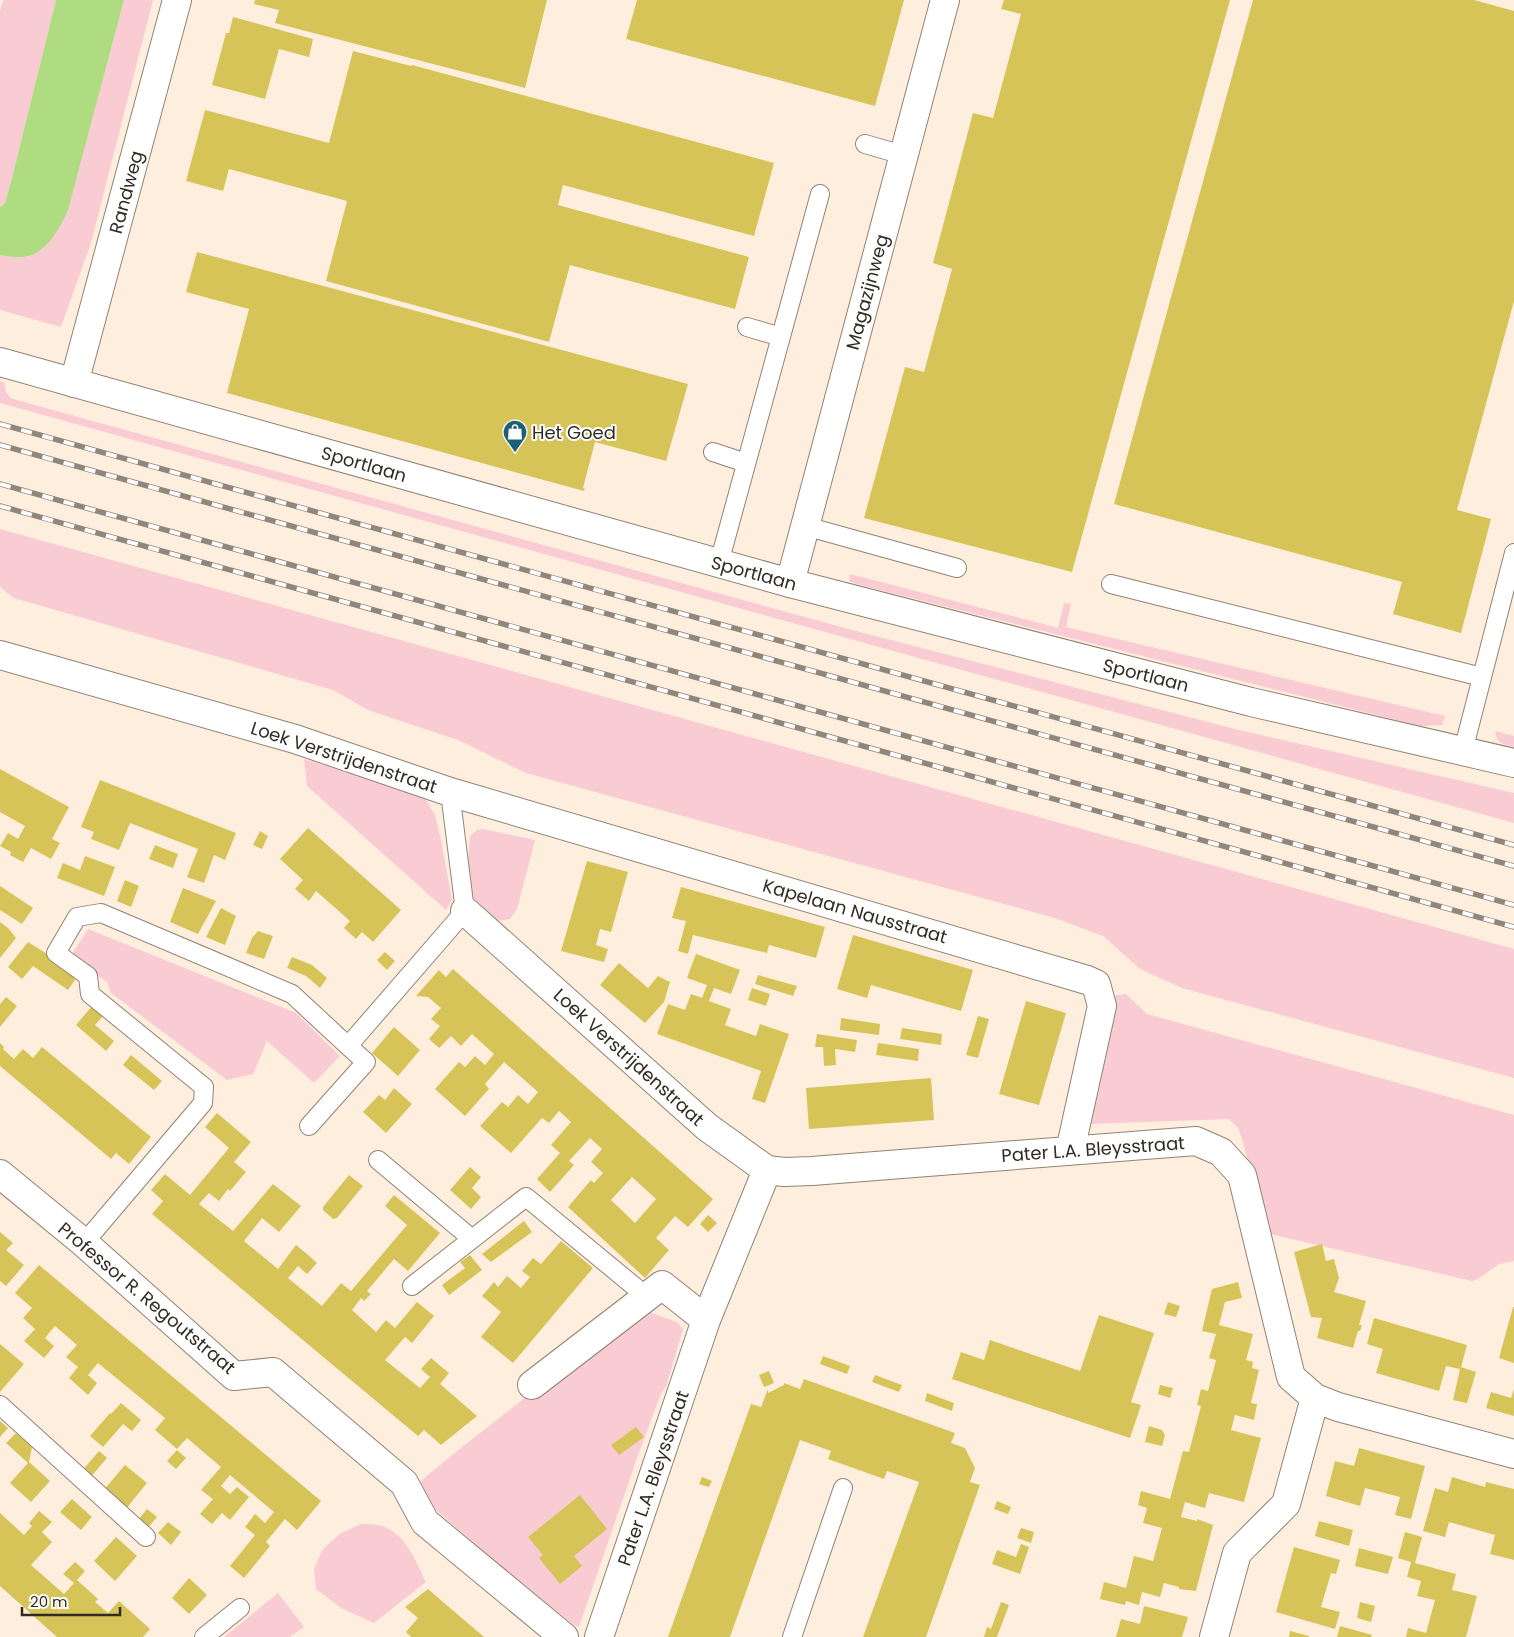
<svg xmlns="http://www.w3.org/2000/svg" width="1514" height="1637" viewBox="0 0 1514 1637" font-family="Poppins,sans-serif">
<rect width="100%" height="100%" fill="#feeedd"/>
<path fill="#f9ccd3" d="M3,0H56L11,182L5,203L0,207V11Z
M124,0H153L91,243L61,327L0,310V255C7,256 16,258 24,257C47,254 60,228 68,209Z
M0,381L5,383C5,390 6,395 13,399L856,631L1239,730L1514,793V823L0,403Z
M0,529L1514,949V1078L1182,988L1140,969L1103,936L1055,918L526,773L458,740L368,710L333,690L14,598L0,587Z
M850,574L1058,628L1064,603L1071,604L1066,627L1445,716L1442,725L1420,726L856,584L849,581Z
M1495,731L1514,736V747C1504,745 1496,743 1495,731Z
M304,759L423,795L435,815L441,840L452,900L446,910L307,786Z
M483,829L535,840L517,909L510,919L499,921L470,895L465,894L470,836L477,830Z
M88,929L296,1013L340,1056L314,1083L267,1041L253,1074L227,1080L111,993L107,982L70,957Z
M1126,994L1147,1014L1514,1115V1261L1499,1264L1478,1279L1472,1281L1266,1233L1243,1142L1238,1128L1229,1119L1090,1124L1110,996Z
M646,1311L677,1322L683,1329L667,1384L660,1396L637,1458L579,1627L574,1625L528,1589L430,1505L417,1487L423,1479L462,1447L626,1319Z
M361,1524C366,1524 372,1524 377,1525C404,1529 416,1561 426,1582L374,1623L341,1608L316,1589L314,1569L323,1549L341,1533Z
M278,1593L304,1627L290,1637H224Z"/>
<path fill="#afdc80" d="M56,0H124L68,210C60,228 47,254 24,257C16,258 7,256 0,255V207L5,203L11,182Z"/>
<path fill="#d6c458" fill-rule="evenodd" d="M255,0H547L525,88L275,23L279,10L254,4Z
M637,0H904L875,106L626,39Z
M1004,0H1230L1072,572L864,518L905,367L924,372L952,269L933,263L973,113L993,118L1021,14L1001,9Z
M1253,0H1474L1514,11V301L1457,510L1491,519L1461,633L1393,614L1402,582L1114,504Z
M233,17L313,39L309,57L279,49L265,99L212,85L226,33H229Z
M353,51L411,66L412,65L774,163L754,236L563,185L558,205L749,257L735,309L570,265L549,342L326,281L347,201L229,169L223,191L186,181L205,110L329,143Z
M197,252L688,384L666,461L595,442L583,488L585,489L584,491L227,393L249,309L186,292Z
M0,769L69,807L52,839L60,843L51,859L31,848L23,862L10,855L11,852L0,846L8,833L18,839L25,826L0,812Z
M100,780L236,833L225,860L214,855L204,883L187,877L198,849L130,823L119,850L91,839L94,832L81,827Z
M308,828L401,910L373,942L362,932L356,939L344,928L350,921L316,891L309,901L295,889L303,880L280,859Z
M260,831L268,836L262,849L253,845Z
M155,845L178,854L173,868L149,859Z
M85,856L115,867L104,896L57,878L63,863L80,870Z
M587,861L628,872L611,932L600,929L596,945L608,949L604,962L561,951Z
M125,880L139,886L131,907L117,901Z
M0,886L33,908L22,924L0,910Z
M681,887L825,927L816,958L769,945L767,953L693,935L688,954L678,951L686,921L672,918Z
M183,888L216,901L198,934L170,922Z
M221,908L236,916L225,945L206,937Z
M0,922L8,928L16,938L0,958Z
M258,931L273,936L264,959L246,953L252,938Z
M853,935L973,970L961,1011L871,985L867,998L837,989Z
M28,942L79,974L68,990L33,966L22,979L8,967Z
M385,952L395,961L387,970L377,960Z
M696,954L740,970L731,994L714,988L709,1001L731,1009L725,1025L756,1036L760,1024L789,1034L765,1103L752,1099L761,1071L657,1034L668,1004L685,1010L691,994L702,998L707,985L687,978Z
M292,957L312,965L327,978L320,988L306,976L287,968Z
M619,963L648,988L658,976L670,982L664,1002L645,1023L600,985Z
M453,969L713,1199L688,1227L675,1216L656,1238L669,1250L645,1278L568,1207L591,1180L594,1183L603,1173L591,1162L602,1149L590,1138L569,1161L574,1165L550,1192L537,1179L560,1153L551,1145L571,1122L559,1111L549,1123L542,1118L511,1153L480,1126L502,1102L508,1107L518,1095L528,1104L538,1092L504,1062L485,1084L489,1089L465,1116L435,1089L459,1062L465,1067L475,1056L485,1065L494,1054L472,1034L461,1046L451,1036L439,1048L429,1039L440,1026L431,1019L441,1008L428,997L416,996L439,970L446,977ZM632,1177L656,1199L635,1223L611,1200Z
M758,975L797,986L793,996L755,984Z
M752,988L770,994L766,1006L748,1000Z
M6,997L17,1006L0,1027V1004Z
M1026,1001L1066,1013L1039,1105L999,1094Z
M92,1006L103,1016L95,1025L114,1041L106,1051L76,1025Z
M978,1016L989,1019L978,1058L966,1055Z
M841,1018L880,1024L879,1035L840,1030Z
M394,1027L420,1050L398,1076L372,1053Z
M902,1028L942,1034L941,1045L900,1039Z
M817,1034L857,1040L855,1052L835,1049L836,1065L824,1066L823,1047H815Z
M0,1043L4,1047L3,1049L14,1059L23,1049L33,1058L42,1047L151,1137L129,1164L116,1153L111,1159L0,1066Z
M878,1043L919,1049L918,1061L876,1055Z
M131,1055L162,1081L154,1090L123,1065Z
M931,1078L934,1120L809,1129L806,1088Z
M394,1088L412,1104L386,1133L363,1112L379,1095L385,1100Z
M217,1113L251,1142L234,1162L246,1172L230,1191L228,1189L219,1201L209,1193L199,1204L233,1231L273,1184L301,1206L279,1232L262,1218L244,1241L278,1269L296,1245L307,1254L317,1263L307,1274L298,1266L288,1278L322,1306L341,1283L351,1291L407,1225L385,1206L394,1195L440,1233L408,1271L394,1259L367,1291L371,1294L364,1301L361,1298L352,1310L376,1332L386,1320L395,1328L417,1302L434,1316L412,1343L405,1337L385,1360L420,1388L430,1377L421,1369L431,1358L449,1373L440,1384L477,1416L441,1445L424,1430L418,1436L152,1214L163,1201L151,1190L165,1174L190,1195L229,1148L205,1127Z
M470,1167L481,1177L472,1188L481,1197L471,1209L450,1190Z
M349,1175L363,1186L337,1218L333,1219L323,1210V1207Z
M708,1215L717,1223L708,1232L700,1224Z
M524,1221L532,1232L491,1262L482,1254Z
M0,1232L13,1243L6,1250L24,1265L6,1286L0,1281Z
M561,1241L593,1268L513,1363L481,1337L501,1312L482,1296L494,1282L498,1287L507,1276L521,1288L530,1277L522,1271L533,1258L541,1264Z
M1322,1244L1326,1261L1334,1259L1339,1278L1334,1292L1366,1301L1359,1325H1362L1360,1331H1358L1353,1348L1317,1338L1322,1318L1311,1317L1294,1252Z
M470,1255L482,1270L449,1295L442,1285L465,1268L460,1262Z
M39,1265L321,1501L297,1530L285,1519L266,1542L270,1546L244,1578L230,1566L255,1535L245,1527L255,1514L265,1523L274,1512L230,1475L221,1486L230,1494L237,1487L249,1497L230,1520L222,1513L212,1524L200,1514L213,1499L201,1490L221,1467L187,1438L177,1449L155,1430L165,1418L98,1363L88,1375L97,1383L88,1395L69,1378L78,1367L66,1357L77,1345L55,1326L45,1338L54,1346L44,1358L24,1341L35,1329L23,1318L32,1308L15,1293Z
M1238,1282L1242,1298L1225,1302L1219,1325L1253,1334L1246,1360L1253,1362L1252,1368L1259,1370L1251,1403L1257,1404L1254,1420L1235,1415L1231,1430L1261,1438L1244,1502L1209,1493L1205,1508L1185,1502L1181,1517L1197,1521V1519L1213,1525L1196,1591L1179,1589V1587L1164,1583L1160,1597L1142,1592L1139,1605L1126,1601L1125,1605L1100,1599L1104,1582L1126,1588L1134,1556L1153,1561L1162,1528L1143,1523L1147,1508L1138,1505L1141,1491L1170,1499L1183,1451L1189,1452L1201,1406L1197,1405L1201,1389L1208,1391L1216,1360L1209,1358L1216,1334L1202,1331L1212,1289Z
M1168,1302L1180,1306L1176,1317L1164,1314Z
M1513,1307H1514V1363L1499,1358Z
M1099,1315L1154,1333L1131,1402L1141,1405L1130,1438L952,1379L961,1352L984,1360L990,1340L1080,1371Z
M1374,1318L1467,1345L1461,1367L1476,1372L1467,1403L1453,1400L1460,1369L1446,1366L1439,1391L1376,1373L1383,1349L1367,1344Z
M0,1344L24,1364L0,1392Z
M823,1356L850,1366L847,1374L820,1364Z
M769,1371L774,1383L764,1387L759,1375Z
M875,1375L902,1385L899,1392L872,1382Z
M804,1379L955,1433L951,1443L965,1448L975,1468L970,1482L980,1485L926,1637H863L919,1482L887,1471L884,1479L828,1459L831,1451L800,1440L730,1637H668L751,1404L761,1407L768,1389V1393L784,1385V1383L800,1389Z
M1160,1385L1173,1388L1170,1398L1158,1394Z
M1514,1389V1416L1486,1408L1491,1392L1511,1398Z
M927,1393L954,1403L952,1411L925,1401Z
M121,1403L141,1420L132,1431L123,1424L103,1447L90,1436L110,1413L111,1414Z
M0,1421L8,1428L0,1437Z
M1149,1426L1162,1430L1165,1435L1162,1446L1145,1442Z
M636,1427L644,1437L619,1455L611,1445Z
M16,1433L32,1447L29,1462L50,1481L31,1502L10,1483L28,1463L6,1443Z
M1359,1448L1425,1466L1411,1519L1395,1515L1400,1497L1365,1488L1360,1506L1326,1496L1335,1461L1354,1466Z
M177,1450L186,1458L176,1469L167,1461Z
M99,1451L107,1458L89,1479L81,1472Z
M125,1465L147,1483L125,1510L103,1491Z
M702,1477L712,1481L709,1487L699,1484Z
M1452,1477L1485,1487L1486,1482L1514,1489V1560L1490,1554L1495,1535L1449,1522L1445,1537L1423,1531L1435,1488L1448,1492Z
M580,1495L607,1529L574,1556L582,1566L560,1584L539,1558L543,1555L528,1537Z
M72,1499L92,1517L81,1530L60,1512Z
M997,1501L1011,1507L1008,1514L994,1509Z
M147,1509L157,1517L147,1529L137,1521Z
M39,1511L52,1522L42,1532L52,1542L31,1565L64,1594L74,1583L63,1574L75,1562L85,1571L77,1580L98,1599L95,1602L108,1613L119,1601L150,1629L143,1637H57L0,1586V1513L24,1535L32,1526L29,1523Z
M1319,1521L1353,1530L1349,1546L1315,1536Z
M168,1522L181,1532L171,1545L158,1533Z
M1021,1528L1034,1532L1031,1543L1017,1538Z
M1405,1532L1422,1537L1415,1563L1456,1574L1452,1590L1477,1596L1466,1637H1406L1408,1628L1426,1633L1435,1600L1417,1596L1421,1581L1407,1577L1411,1562L1398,1558Z
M116,1537L137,1556L115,1581L94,1561Z
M1021,1544L1029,1547L1020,1574L992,1564L997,1550L1016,1557Z
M1294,1547L1340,1560L1336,1574L1331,1573L1321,1607L1340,1612L1335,1629L1276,1612Z
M1359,1548L1393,1557L1388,1574L1355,1566Z
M189,1578L207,1595L189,1614L172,1598Z
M428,1589L443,1602L484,1637H411L406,1632L418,1618L405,1607Z
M1001,1602L1009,1605L997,1637H984L987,1627L991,1629Z
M1360,1602L1375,1606L1371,1622L1357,1618Z
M1144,1606L1188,1617L1182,1637H1116L1121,1619L1140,1624Z
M1340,1626L1372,1635L1371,1637H1337Z
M1290,1631L1309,1636V1637H1289Z"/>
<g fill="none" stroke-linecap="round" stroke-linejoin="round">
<defs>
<path id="service" d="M865,144L903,155
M747,327L781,337
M713,452L746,463
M805,526L957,568
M719,563L820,194
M1111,584L1482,677
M1463,751L1514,553
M309,1126L366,1062L348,1046
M378,1160L472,1239
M84,1243L203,1103L204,1087L90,994L88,976L56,953L77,917L101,913L292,994L348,1046L465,911L450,792
M412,1286L526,1197L646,1296
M0,1405L146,1537
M204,1637L240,1608
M792,1637L843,1488"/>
<path id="minor" d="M74,383L177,0
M790,583L945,0
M0,655L295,739L450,792L1087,980L1096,984L1102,1006L1070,1151
M465,911L707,1127L767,1170
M0,1174L84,1243L234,1376L273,1372L404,1483L425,1522L564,1637
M532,1385L662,1285L706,1320
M599,1637L706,1320L767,1170L784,1172L812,1171L1196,1141L1221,1152L1242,1175L1291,1377L1315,1398L1338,1407L1514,1454
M1214,1637L1237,1553L1286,1504L1315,1398"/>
<path id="tertiary" d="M0,362L790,583L1251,702L1514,763"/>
</defs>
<use href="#service" stroke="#918373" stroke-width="20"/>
<use href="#minor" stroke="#918373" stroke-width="30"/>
<use href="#tertiary" stroke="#918373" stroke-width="30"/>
<use href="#service" stroke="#fff" stroke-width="18"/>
<use href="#minor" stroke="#fff" stroke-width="28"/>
<use href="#tertiary" stroke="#fff" stroke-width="28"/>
<defs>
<path id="rail" d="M0,424L1514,845
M0,445L1514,866
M0,484L1514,905
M0,506L1514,927"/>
</defs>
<use href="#rail" stroke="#91867b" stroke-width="5.5"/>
<use href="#rail" stroke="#fefefe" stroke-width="4" stroke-dasharray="11" stroke-linecap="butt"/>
</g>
<defs>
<symbol id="shop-pin" viewBox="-11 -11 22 30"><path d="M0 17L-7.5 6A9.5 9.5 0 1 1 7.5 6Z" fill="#1d6073" stroke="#fefefe"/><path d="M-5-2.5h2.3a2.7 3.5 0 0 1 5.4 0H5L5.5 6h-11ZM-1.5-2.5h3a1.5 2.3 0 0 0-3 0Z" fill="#fff"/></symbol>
</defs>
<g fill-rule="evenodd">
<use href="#shop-pin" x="501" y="418" width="28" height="38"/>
</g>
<g text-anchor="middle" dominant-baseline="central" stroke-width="4" stroke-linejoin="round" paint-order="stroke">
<g font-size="18" fill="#312b24" stroke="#fefefe">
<text transform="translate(126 192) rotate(-75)">Randweg</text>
<text transform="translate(867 292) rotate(-75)">Magazijnweg</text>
<text transform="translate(364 464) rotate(16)">Sportlaan</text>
<text transform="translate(754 573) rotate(15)">Sportlaan</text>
<text transform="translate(1146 675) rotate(14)">Sportlaan</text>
<text transform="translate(344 757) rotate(18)">Loek Verstrijdenstraat</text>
<text transform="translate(855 911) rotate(16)">Kapelaan Nausstraat</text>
<text transform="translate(629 1057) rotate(42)">Loek Verstrijdenstraat</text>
<text transform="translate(1093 1149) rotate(-4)">Pater L.A. Bleysstraat</text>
<text transform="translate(147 1298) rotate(40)">Professor R. Regoutstraat</text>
<text transform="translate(653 1478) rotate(-71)">Pater L.A. Bleysstraat</text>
</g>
<g font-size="18" fill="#312b24" stroke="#fefefe" text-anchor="start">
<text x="532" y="432">Het Goed</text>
</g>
</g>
<path d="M22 1607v8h98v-8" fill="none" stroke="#312b24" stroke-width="2.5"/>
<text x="30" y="1607" font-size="15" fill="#312b24" stroke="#fefefe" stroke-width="4" paint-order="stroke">20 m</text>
</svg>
